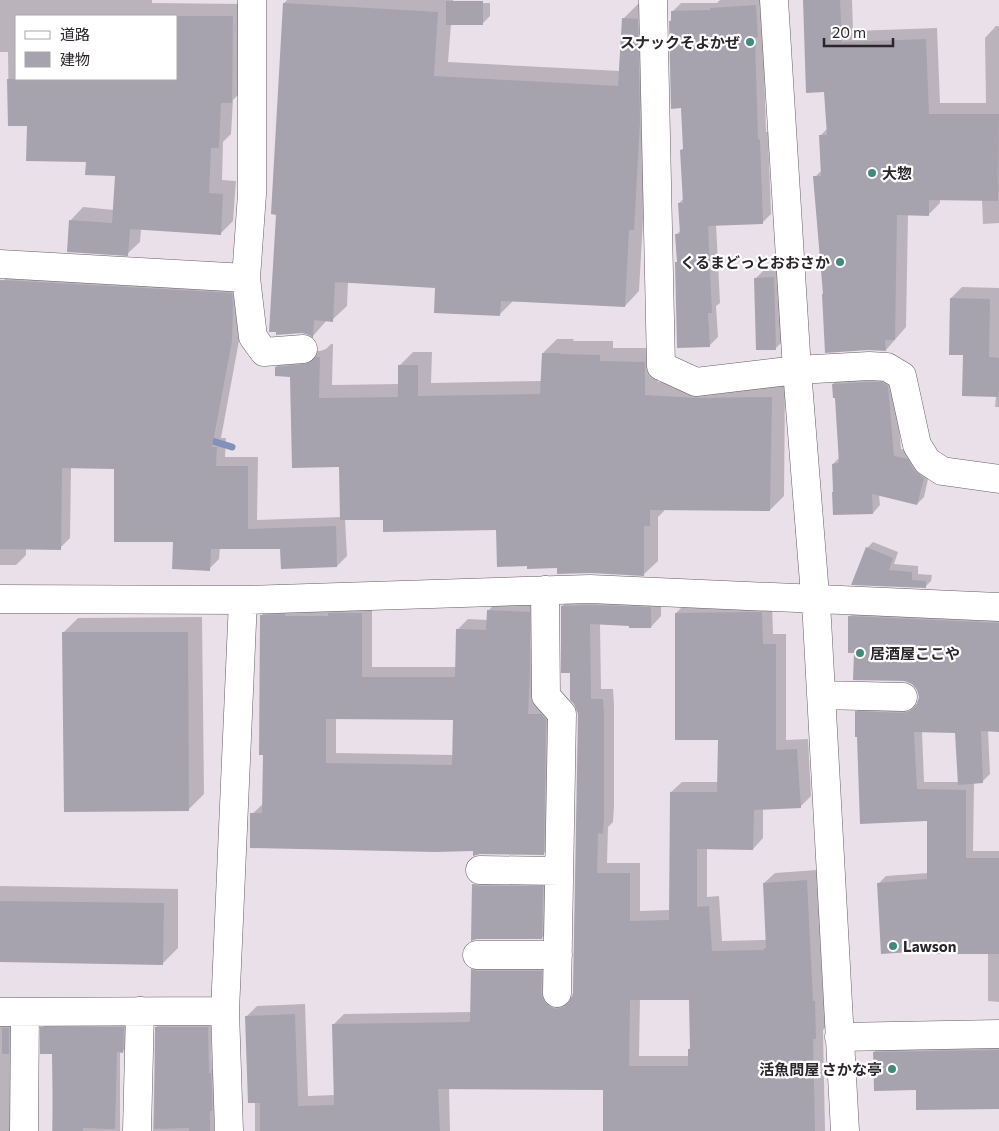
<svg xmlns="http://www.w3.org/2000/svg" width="999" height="1131" viewBox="0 0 999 1131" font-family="Commissioner,'Noto Sans JP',sans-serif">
<rect width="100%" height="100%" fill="#eae0ea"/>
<path fill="#0003" fill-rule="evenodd" d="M0,0H152V3L245,4L244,89L233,100L231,134L223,142L222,180L236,181L233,221L220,234L141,229L140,242L127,254L71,220L83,207L114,210L116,175L87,160L28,125H9L8,52H0ZM16,16H176V79H16Z
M287,0H490V16L483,23L451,24L448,62L620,71L623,19L638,4L652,5L648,214L643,220L639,291L625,306L513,301L499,315L436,287L348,282L347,306L332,320H327L313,336L277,214L284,3ZM453,0H490V3H453Z
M720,0H764L763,31L766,132H768L771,214L762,223L716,224L720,303L716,306L718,337L709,346L678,261L676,235L681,230L679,203L684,198L682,150L684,148L682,107L670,21L673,19L672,12L681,3H717Z
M804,0H852L853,31L937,28L940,103H986L985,38L996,26H999V223L983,224L982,199H940V203L929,214H908L906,327L886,350L825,293L815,177L822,170L820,136L828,128L825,91Z
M14,270L242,283L241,330L221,438H226L225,457H258L257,520L341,517L340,466L292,376L276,367L290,353L320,351L326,349L331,344H333L332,385L399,384V366L413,352H432L431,383L542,381L543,353L557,339H574L573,341H613V348H659L658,382L712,384H785L784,496L770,510L664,509V511L658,517V561L644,574L558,566L498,528L384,518L345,519L347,556L337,566L281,548L220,547L219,559L209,569L175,541L115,467H71L70,538L60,548H26V555L16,565H0V299L4,280Z
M781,270L783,341L776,348L756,278L763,271Z
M962,287L999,288V407H995L996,396L964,354L951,298Z
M840,377L895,379L901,449L915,453L930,470L924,497L917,504L879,495L880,505L873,513L833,464L840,457L836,396L833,384Z
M873,542L898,552L894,564L918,566V574L932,575L931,581L925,587L853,584L867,548Z
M573,596L661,597V616L651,627L600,623L601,689H613L614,704V806L613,822L608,827L607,863H640V911L670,910L671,792L682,782H719V739L676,613L686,603L772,602L773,634H786V740L808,739L811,796L800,807L763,809V838L753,849L707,848V897L719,896L722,941L767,940L764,883L775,873L817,870L823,991H825L826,1027L823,1030L825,1131H605L604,1089L449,1088L450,1131H255V1102L247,1016L257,1006L305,1004L308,1096L335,1095L333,1025L344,1014L472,1012V970L482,959L552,961L567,999L573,997L579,714L562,606ZM640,998L691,999L692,1046L689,1049V1056H639Z
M498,600L539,602L552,704L554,844L543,854L475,850L252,814L264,803L261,616L271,605L372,603V667H457L458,629L468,619L488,620V611ZM336,718H454L453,755L336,753Z
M857,609L999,615V730H988L990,774L982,782H974L973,851H999V1002L988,1001V953L878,884L886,876L928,873V820L858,735L856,712L864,704L912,705L918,704L920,697L918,689L912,683L855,651L849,617ZM922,731L956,732L959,782H924Z
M202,617L204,794L189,809L63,633L78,618Z
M477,881L546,884L545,935L542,938L472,939L474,884Z
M0,886L178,889V948L163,963L0,961Z
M0,1022L13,1024V1131H0Z
M46,1024H127V1047L123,1051H120V1131H52L54,1053L42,1028Z
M160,1024H211L212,1070H214L215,1086L214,1131H153L156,1027Z
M999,1039V1107L917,1089L874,1052L885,1042Z"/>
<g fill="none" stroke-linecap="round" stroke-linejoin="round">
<path stroke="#8390b7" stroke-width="7" d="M206,439L232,447"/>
</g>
<path fill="#a6a3af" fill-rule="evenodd" d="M803,0H840L842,42L926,39L929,114H999L998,201L929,200V216L897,215L895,340H885L886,351L868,350L825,353L822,294H823L813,176H821L819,135H827L824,92L806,93Z
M446,1H483V25H446Z
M283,3L438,12L434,76L618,86L622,18L638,19L640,121L634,230H629L625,307L501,301L500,316L434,313L435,288L335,282L333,322L314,320L313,338L309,335L302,333L276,335V332H269L276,215L271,214Z
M756,5L758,37L755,38L758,140L760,139L763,224L708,226L712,313H708L710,347L677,348L675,262H677L675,234H680L678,203H683L680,150L683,149L681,108L671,109L669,21H671V11L710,10V8Z
M176,16H233L232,103H221L219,148H211L209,193L223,194L221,235L130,229L128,256L67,252L69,220L112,223L115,176L85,175L86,162L26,161L27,126H8L7,79H176Z
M774,277L776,350H756L754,278Z
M0,280L232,293L233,305L232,341L212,447H217L216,466H248V529L336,526L337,567L281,569L280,549H211L210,571L172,569L173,542H114V469L62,468L61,550L0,549Z
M950,298L990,299L989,357L999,358V397L962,396L963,355H949Z
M542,353H560V354L600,355V361L645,362V395L697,398L772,397L770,511L650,510V526H644V576L591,573L557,574V568L527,569V566L497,567L496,530L383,532V520H340L339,467L292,468L290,377L275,376V367L305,364L311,362L316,357H320L319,398L398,397V365H418V396L540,394Z
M869,382H882L888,386L894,456L908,459L914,470L924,478L917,505L872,494L873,514L833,515L832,492H833L832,464L839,463L835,398H833L832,384Z
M866,547L893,558L889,570L912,572V580L926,581V588L851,585Z
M590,605L651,607V628H629V626L590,624L591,699H603L604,715V817L603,834L598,833L597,873H630V921L669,920L670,792H717L718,740H675V613L762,612L763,644H776V750L797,749L801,808L754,810L753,850L697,849V907L709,906L712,951L764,950V948H766L763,883L807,880L813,1001H815L816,1039H813L815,1131H603V1090L438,1089L440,1131H260V1103H248L245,1016L295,1014L298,1106L334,1105L332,1024L470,1022L471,969L477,971H542L541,993L544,1001L549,1006L556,1009L564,1007L570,1001L573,993L578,714L574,704L570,700V673H561V606ZM630,1000H689L690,1049H688V1066H629Z
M487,610L530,612V674L528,714H541L546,720L544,855L480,854L473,856V851L435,852L250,848V813H262L263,755H259L260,615L285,614V616H328V613H362V677H455L456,629L486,630ZM326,719L453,720L452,765L326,763Z
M848,616L999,623V732L981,731L983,783L958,785L955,733L914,732L917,789L966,790V858H999V954H926V951L881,954L877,883L927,879V821L860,824L857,737H855V711L903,713L910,711L916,706L919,697L917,690L912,684L904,681L853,680L854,653H848Z
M62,632H188L189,811L64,812Z
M472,884L480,886H543L542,939H477L471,941Z
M0,901L164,903L163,965L0,962Z
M40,1027H124L123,1053L117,1052L115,1129L83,1128V1131H53L52,1054H40Z
M155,1027H208L209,1073H211L212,1090V1111H210V1131H189V1128L154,1129Z
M2,1028H9V1054H2Z
M999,1050V1109L916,1110V1090L874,1091L873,1052Z"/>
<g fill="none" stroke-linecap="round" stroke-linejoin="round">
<defs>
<path id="minor" d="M653,0L661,366L696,382L797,370L869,366L887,367L902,376L917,445L927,461L942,471L999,479
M774,0L797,370L817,620L845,1131
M0,264L246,278L252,194V0
M246,278L253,337L264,352L303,349
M545,590L546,696L562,714L557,993
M0,599L243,600L590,589L999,607
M821,695L903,697
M480,870L559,871
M477,955H558
M225,1011L229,1131
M0,1012L225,1011L243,600
M839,1037L999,1034
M24,1131L25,1012
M137,1131L140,1011"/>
</defs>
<use href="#minor" stroke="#675e67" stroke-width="29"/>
<use href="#minor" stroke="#fff" stroke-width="28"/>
</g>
<g fill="#45897c" stroke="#fff" stroke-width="2">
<circle cx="750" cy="42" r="5"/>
<circle cx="872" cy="173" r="5"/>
<circle cx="840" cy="262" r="5"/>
<circle cx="860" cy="653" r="5"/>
<circle cx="893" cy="946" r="5"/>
<circle cx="892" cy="1069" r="5"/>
</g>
<g text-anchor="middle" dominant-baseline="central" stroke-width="4.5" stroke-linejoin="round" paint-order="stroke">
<g font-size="15" font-weight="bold" fill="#2a262a" stroke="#fff" text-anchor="end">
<text x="740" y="42">スナックそよかぜ</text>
<text x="882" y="173" text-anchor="start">大惣</text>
<text x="830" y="262">くるまどっとおおさか</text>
<text x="870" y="653" text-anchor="start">居酒屋ここや</text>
<text x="903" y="946" text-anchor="start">Lawson</text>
<text x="882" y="1069">活魚問屋 さかな亭</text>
</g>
</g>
<rect x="15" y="15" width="162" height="65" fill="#ffffff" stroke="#aaa8aa"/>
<rect x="25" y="31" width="25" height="8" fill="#ffffff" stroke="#aaa8aa"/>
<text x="60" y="40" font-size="15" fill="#2a262a">道路</text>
<rect x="25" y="52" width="25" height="15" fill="#a6a3af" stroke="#aaa8aa"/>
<text x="60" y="65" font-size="15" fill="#2a262a">建物</text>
<path d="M824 38v8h69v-8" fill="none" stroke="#2a262a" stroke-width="2.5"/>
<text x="832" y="38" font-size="15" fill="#2a262a" stroke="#ffffff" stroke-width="4" paint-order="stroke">20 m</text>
</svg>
